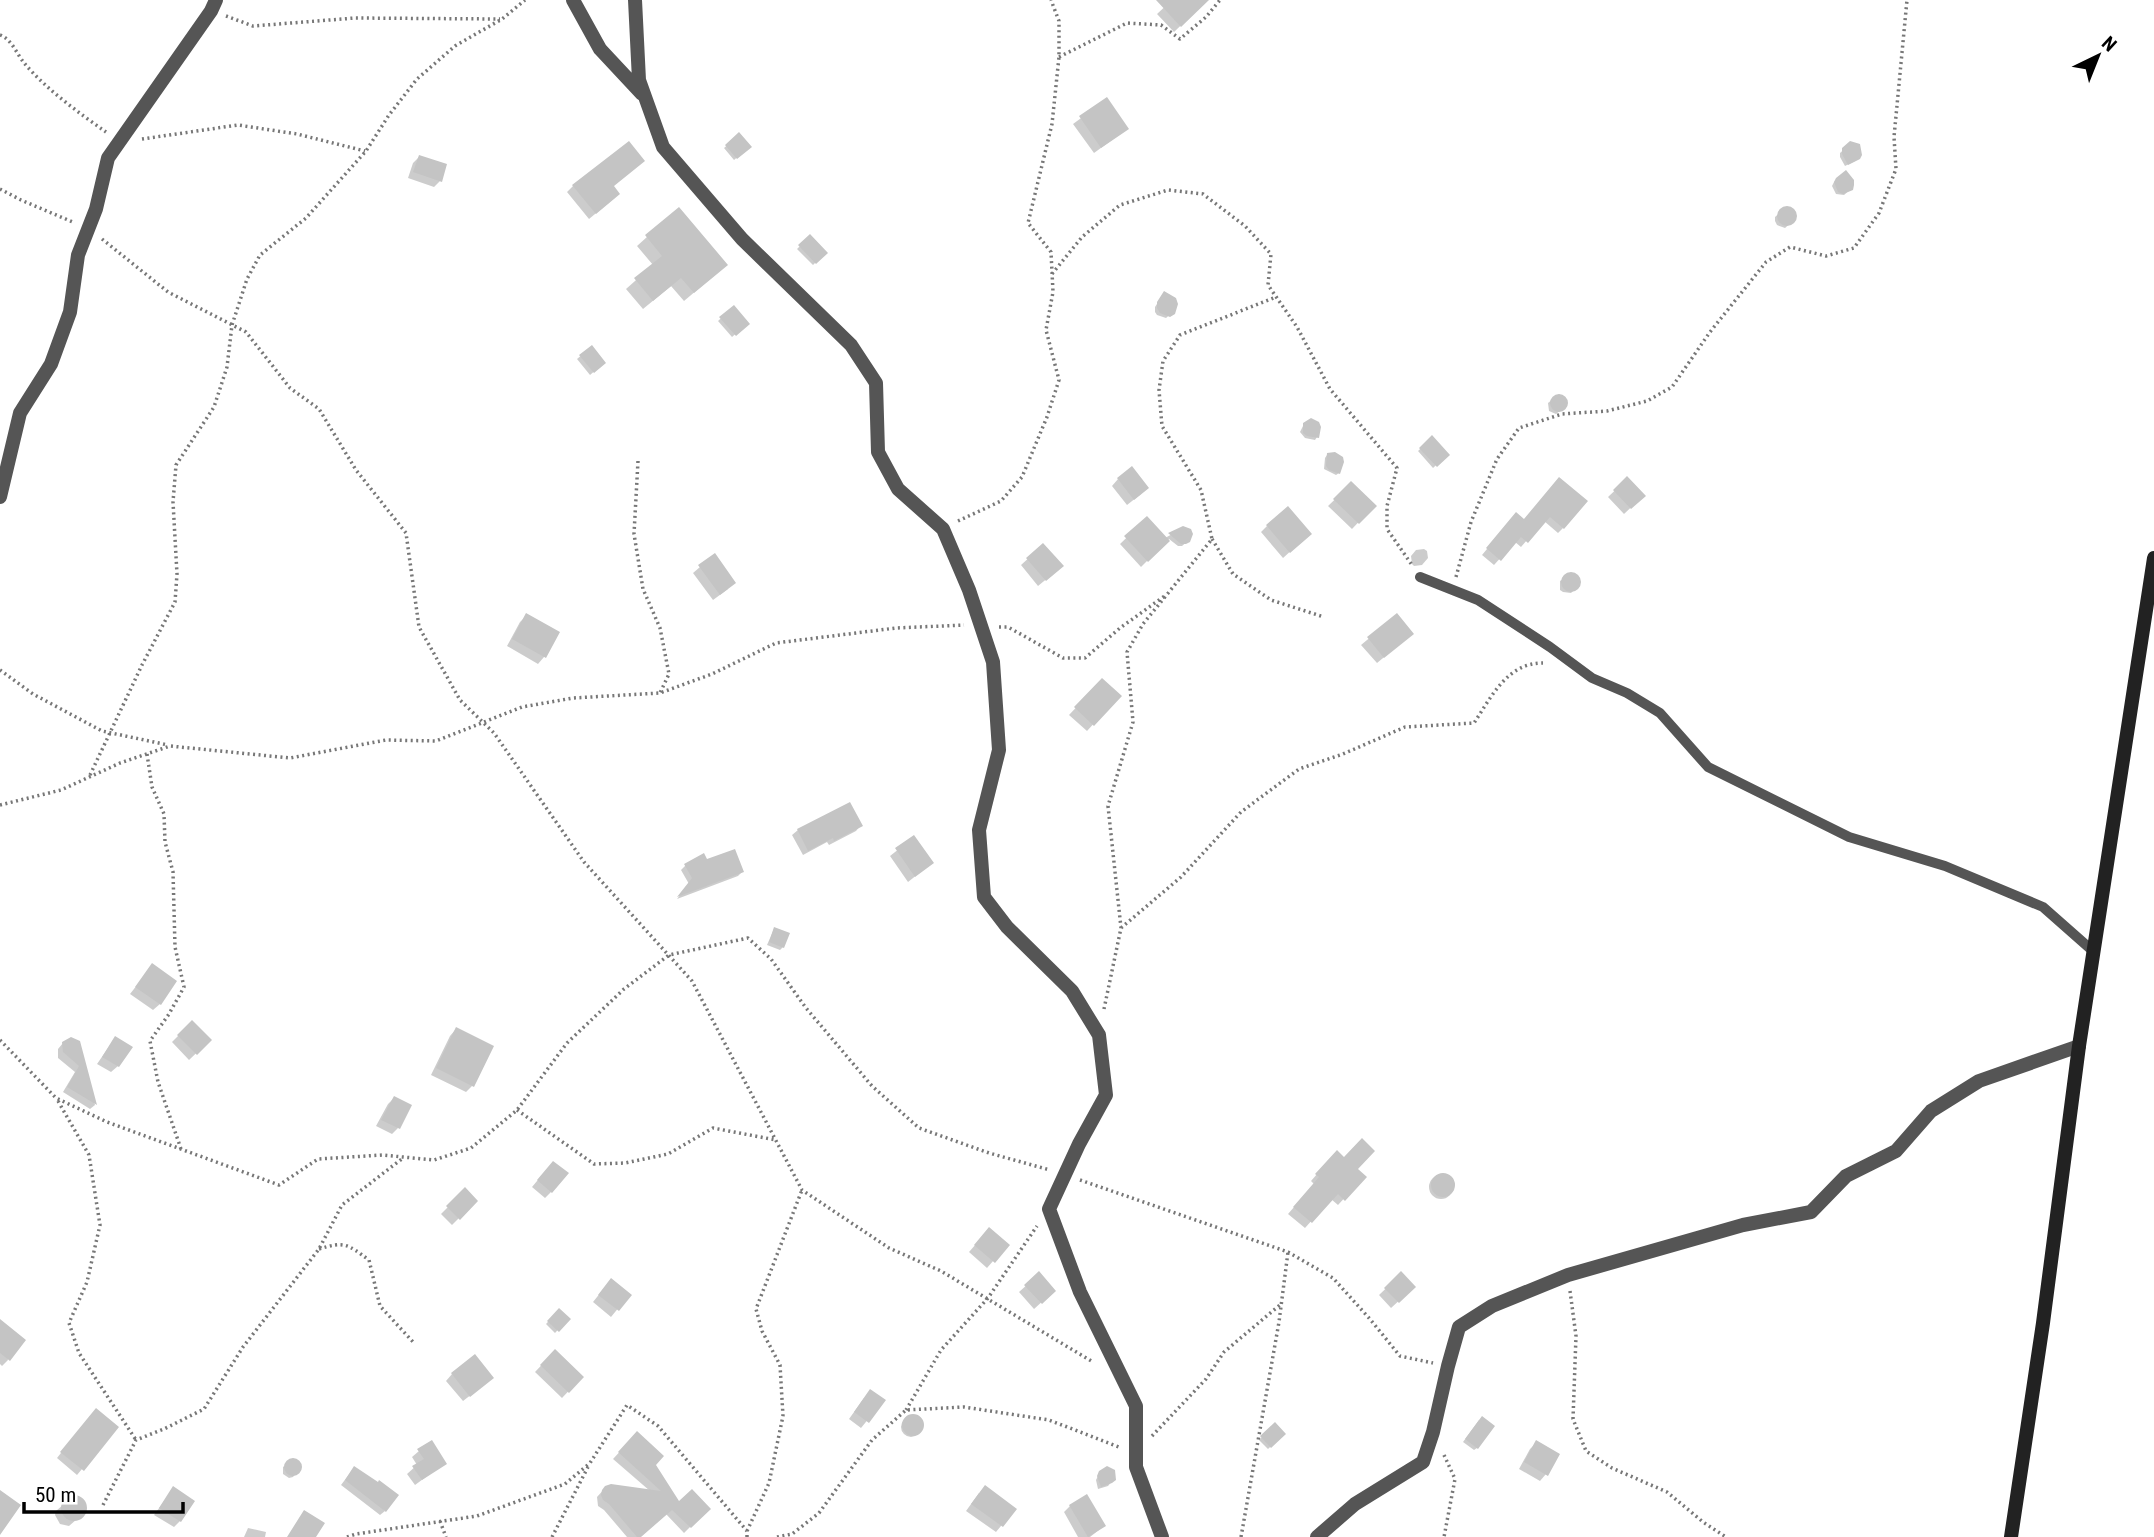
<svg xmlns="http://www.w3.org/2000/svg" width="2154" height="1537" viewBox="0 0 2154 1537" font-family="'Roboto Condensed',sans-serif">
<rect width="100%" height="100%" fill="#fff"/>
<path fill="#0003" d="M1172,0H1193L1200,7L1174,32L1157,14Z
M1107,99L1127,129L1094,153L1073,124Z
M739,135L749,147L734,160L724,148Z
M1851,143L1855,161L1845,166L1840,157V153Z
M419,157L440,181L434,187L408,178L413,163Z
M1845,172L1851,189L1844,195L1836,194L1832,186L1834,182Z
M573,186L612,187V200L589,219L567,192Z
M1785,208L1794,211L1795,215V219L1785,228L1777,225L1775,221V217Z
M678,209L716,274L684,301L671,286L643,309L626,289L653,265L637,246Z
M810,236L825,253L813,265L797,249Z
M1162,296L1176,309L1166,318L1157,315L1155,312V307Z
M733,307L747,324L732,337L718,321Z
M591,347L604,363L590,375L577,359Z
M1558,395L1565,398L1566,406L1556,414L1549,411L1548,403Z
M1304,424L1317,437L1315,440L1305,438L1300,432Z
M1432,438L1447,455L1433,468L1418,451Z
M1327,455L1339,473L1336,475L1324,469L1325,458Z
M1118,479L1141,494L1127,505L1112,486Z
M1627,479L1643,496L1624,514L1608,497Z
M1351,484L1374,506L1352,529L1328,506Z
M1554,485L1563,528L1558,533L1544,521L1521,547L1515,542L1494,565L1482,555L1511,520L1523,521Z
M1147,518L1165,538L1183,528L1188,541L1182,546H1178L1169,539L1141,567L1120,544Z
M1267,526L1303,540L1283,558L1261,532Z
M1043,545L1055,572L1038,586L1021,565Z
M1424,549L1427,551L1428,558L1422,565L1414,566L1412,564L1411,556L1416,550Z
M714,555L728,589L713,600L693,573Z
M1571,573L1578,578V586L1571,593L1563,592L1560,590V581Z
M527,615L558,633L544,657L538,664L507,646L520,622Z
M1397,615L1405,640L1377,663L1361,645Z
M1102,680L1119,696L1087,731L1069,715Z
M861,825L856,831L829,845L827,842L803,855L792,835L798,830Z
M914,837L932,863L908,882L890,856Z
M707,861L742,872L738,876L677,899L689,884L681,870L685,866Z
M774,929L783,947L780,950L767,945Z
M152,966L160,1004L153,1010L130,994Z
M192,1022L210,1040L189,1060L172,1042Z
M456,1029L472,1086L466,1092L431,1075L450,1036Z
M115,1038L118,1066L111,1072L97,1064Z
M63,1043H78L95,1105L90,1109L63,1092L75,1072L58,1058V1049Z
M394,1098L398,1128L392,1134L376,1126L388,1104Z
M1331,1158L1355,1169L1364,1177L1338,1205L1331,1199L1305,1228L1288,1214L1314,1184L1311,1181Z
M547,1169L551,1192L545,1198L532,1187Z
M1429 1187a12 12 0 1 1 24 0a12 12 0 1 1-24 0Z
M465,1190L476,1201L452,1225L441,1214Z
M983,1236L1007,1245L987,1268L969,1252Z
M1039,1274L1054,1291L1034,1309L1019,1292Z
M1401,1274L1414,1287L1391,1308L1379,1295Z
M605,1287L629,1295L611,1317L593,1302Z
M559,1310L568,1319L555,1333L546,1324Z
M0,1321L8,1360L2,1366L0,1364Z
M555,1351L582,1377L562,1398L535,1372Z
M452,1374L485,1384L463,1401L446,1381Z
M864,1398L883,1401L861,1428L849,1419Z
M91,1415L117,1427L77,1475L57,1458Z
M901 1427a10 10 0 1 1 20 0a10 10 0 1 1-20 0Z
M1479,1420L1477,1448L1474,1450L1463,1442Z
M1275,1424L1284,1434L1268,1449L1259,1440Z
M637,1433L678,1504L708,1509L684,1533L666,1514L639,1537H627L604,1510L598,1506L597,1497L606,1487L650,1491L613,1459Z
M1536,1443L1546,1474L1540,1481L1519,1469L1530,1449Z
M419,1451L445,1463L415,1485L407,1474L417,1465L412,1457Z
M293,1459L297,1460L301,1467L293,1477L289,1478L283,1474V1467Z
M1111,1468L1114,1479L1108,1486L1098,1489L1096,1480L1100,1472L1103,1469Z
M350,1473L385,1511L380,1515L341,1485Z
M173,1489L180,1521L174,1527L154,1515Z
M979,1493L1015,1509L996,1532L966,1511Z
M79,1497L84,1503V1513L69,1526L60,1524L55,1515L56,1511L71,1498Z
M1070,1506L1104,1526L1090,1537H1078L1064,1512Z
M248,1528L266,1532L265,1537H244Z"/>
<path fill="#c4c4c4" d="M1156,0H1209L1181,27Z
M1107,97L1129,129L1101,148L1079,116Z
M739,132L752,147L737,159L725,145Z
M629,141L645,161L614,186L620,194L596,214L572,185Z
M1850,141L1860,144L1862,155L1860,159L1848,165L1842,154V148Z
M419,155L447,164L442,182L413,172Z
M1846,170L1854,180V185L1853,190L1843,194L1838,192L1834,182L1836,178Z
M1777 216a10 10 0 1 1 20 0a10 10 0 1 1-20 0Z
M679,207L728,265L694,293L681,278L653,301L634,278L662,256L645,235Z
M810,234L828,253L816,264L798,245Z
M1164,291L1176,298L1178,304L1175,314L1170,317L1160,313L1157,308V302Z
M734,305L750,324L736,336L719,317Z
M592,345L606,363L594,373L579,355Z
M1550 403a9 9 0 1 1 18 0a9 9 0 1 1-18 0Z
M1311,418L1319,422L1321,427L1319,438L1307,436L1303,433V423Z
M1432,435L1450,455L1437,467L1419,448Z
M1335,452L1343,457L1344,462L1340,474L1329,470L1326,466L1327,453Z
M1132,466L1149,488L1134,500L1117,478Z
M1627,476L1646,496L1631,509L1613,490Z
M1559,477L1588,501L1564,529L1550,517L1528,543L1521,537L1501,561L1486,548L1516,512L1524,519Z
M1351,481L1377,506L1359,524L1333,499Z
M1288,506L1312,534L1290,553L1266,525Z
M1147,516L1170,541L1148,562L1124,536Z
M1183,526L1191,529L1193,534L1190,542L1186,544H1181L1168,533Z
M1043,543L1064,566L1046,581L1026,558Z
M715,553L736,583L720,595L698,565Z
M1561 582a10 10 0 1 1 20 0a10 10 0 1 1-20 0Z
M526,613L560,632L546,658L512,639Z
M1397,613L1414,634L1384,658L1367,637Z
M1102,678L1122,696L1094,726L1074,707Z
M850,802L863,826L834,841L833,838L808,851L797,829Z
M914,835L934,863L915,877L895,848Z
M735,849L744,872L677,897L692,878L684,864L704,853L707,859Z
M774,927L790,933L784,948L769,942Z
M152,963L177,981L161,1005L135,987Z
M192,1020L212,1040L197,1055L177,1035Z
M456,1027L494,1046L474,1087L436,1068Z
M115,1036L133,1047L119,1067L102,1057Z
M71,1037L80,1041L97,1105L67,1087L79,1066L63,1052L62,1042Z
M394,1096L412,1105L400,1129L381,1120Z
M1362,1138L1375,1151L1358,1169L1367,1177L1345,1201L1338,1194L1312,1223L1293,1207L1319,1177L1315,1174L1337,1150L1344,1157Z
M553,1161L569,1173L552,1193L537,1180Z
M1431 1185a12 12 0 1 1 24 0a12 12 0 1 1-24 0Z
M465,1187L478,1201L460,1220L446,1206Z
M989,1227L1010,1245L995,1263L974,1245Z
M1039,1271L1056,1291L1042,1304L1024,1285Z
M1401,1271L1416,1287L1399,1303L1384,1288Z
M611,1278L632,1295L619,1311L598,1295Z
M559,1308L571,1319L559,1332L547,1321Z
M0,1319L26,1340L10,1361L0,1353Z
M555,1349L584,1377L569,1393L540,1365Z
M475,1354L494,1378L470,1397L451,1373Z
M870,1389L886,1400L869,1423L854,1412Z
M96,1408L119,1427L84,1471L60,1452Z
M902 1425a11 11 0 1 1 22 0a11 11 0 1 1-22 0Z
M1482,1416L1495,1426L1478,1449L1465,1439Z
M1275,1422L1286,1434L1271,1448L1260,1436Z
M637,1431L664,1456L656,1465L679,1501L692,1489L711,1509L691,1528L672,1510L641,1537H637L609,1504L603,1500L601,1495L602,1490L605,1486L611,1484L661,1491L618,1452Z
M432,1440L447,1464L422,1480L412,1466L424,1459L417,1449Z
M1536,1440L1560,1454L1548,1476L1524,1462Z
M284 1467a9 9 0 1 1 18 0a9 9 0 1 1-18 0Z
M354,1466L378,1482L379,1480L399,1495L386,1512L345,1480Z
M1107,1466L1115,1470L1116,1480L1112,1483L1101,1487L1097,1476L1099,1471Z
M985,1485L1017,1509L1003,1527L971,1504Z
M173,1486L195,1501L181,1522L159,1508Z
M0,1490L21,1505L0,1535Z
M1087,1494L1106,1526L1088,1537L1069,1505Z
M61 1508a13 13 0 1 1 26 0a13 13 0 1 1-26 0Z
M304,1510L325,1523L316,1537H287Z"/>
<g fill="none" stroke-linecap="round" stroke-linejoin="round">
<path stroke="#777" stroke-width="3.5" stroke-dasharray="2 3.5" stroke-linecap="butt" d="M226,16L253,26L355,18L500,19
M0,35C12,39 17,55 25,64C46,89 79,113 106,132
M1059,57L1127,23L1161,25L1180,39L1206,17L1220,0
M142,139L238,125L297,134L365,151
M0,189L21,200L75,223
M102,239L168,292L246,332L290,388L319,409L356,470L406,533L419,627L460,700L494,733L584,862L692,981L802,1190L889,1248L941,1271L1093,1362
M1052,274L1082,237L1120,205L1168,190L1203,194L1245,226L1271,254L1268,285L1297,327L1330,389L1397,468L1387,506V529L1412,565
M638,461L634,534L643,589L660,628L669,674L660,693
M958,521L1001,501L1022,477L1047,417L1059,380L1046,330L1053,292L1051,252L1028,223L1052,124L1059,57V21L1051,0
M1212,539L1233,574L1271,600L1324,617
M1456,577L1471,522L1497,459L1519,428L1562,414L1607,411L1647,401L1672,387L1710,332L1766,262L1790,247L1826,256L1854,248L1879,213L1896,169L1894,137L1907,0
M999,627H1008L1063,658H1085L1120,628L1166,595
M0,670L33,694L102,731L168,745
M147,754L152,787L164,814L165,842L173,872L175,947L184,987L169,1014L150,1041L158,1082L181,1149
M90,775L142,665L175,602L177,574L173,502L176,465L214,407L227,367L232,325L247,279L260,255L306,218L366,151L389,115L417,79L455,46L502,19L525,0
M0,805L61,790L120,763L170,746L290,758L386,740L436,741L522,707L573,698L660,693L712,674L776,643L896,628L964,625
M1121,928L1181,877L1241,812L1299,769L1343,754L1405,727L1474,723C1492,696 1507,663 1543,663
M1104,1009L1121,928L1108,806L1133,722L1127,652L1143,624L1212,539L1201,490L1162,426L1159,390L1163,361L1180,335L1276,297
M0,1040L56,1098L107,1122L279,1185L318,1159L382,1155L434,1160L471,1148L517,1110L567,1043L624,989L669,955L748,938L771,959L806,1008L872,1086L919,1128L989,1153L1050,1170
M58,1101L89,1155L100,1225L87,1282L69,1323L79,1353L136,1440
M517,1110L594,1164L625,1163L668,1154L713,1128L776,1140
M1080,1180L1288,1252L1333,1278L1369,1318L1400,1356L1433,1363
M319,1249C345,1241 347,1244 369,1260L380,1306L414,1343
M1570,1291L1576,1336L1573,1419L1586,1451L1612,1468L1667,1492L1703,1522L1726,1537
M906,1410L941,1350L988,1298L1037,1226
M1152,1436L1206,1379L1224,1352L1281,1304
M1444,1455L1455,1479L1444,1537
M103,1505L136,1440L164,1429L204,1409L243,1347L319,1249L342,1205L403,1158
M440,1521L446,1537
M747,1531L769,1483L783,1416L780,1365L762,1331L756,1309L802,1190
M347,1537L356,1534L477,1516L565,1484L590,1463L627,1405L658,1426L747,1531V1537
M552,1537L588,1467
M777,1537L792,1534L819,1513L872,1440L906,1410L964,1407L1049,1420L1119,1447
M1241,1537L1279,1322L1288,1252"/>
<path stroke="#555" stroke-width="10" d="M1420,577L1478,600L1550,647L1592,678L1627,693L1660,713L1708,767L1849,837L1945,866L2043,907L2094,952"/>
<path stroke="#555" stroke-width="14" d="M573,0L600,49L642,94
M635,0L639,80L663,147L742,239L851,345L876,383L878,452L898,489L943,529L969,590L993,662L999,750L979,830L984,897L1007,927L1072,991L1099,1035L1106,1095L1079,1144L1049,1209L1080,1292L1136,1406V1467L1162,1537
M0,497L20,413L51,364L70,312L78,255L96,209L108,158L211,11L216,0
M1317,1537L1355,1504L1423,1462L1433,1432L1448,1366L1459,1327L1492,1306L1568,1275L1743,1225L1811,1212L1846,1176L1896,1151L1931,1111L1979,1081L2079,1046"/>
<path stroke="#222" stroke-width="14" d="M2011,1537L2043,1323L2079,1046L2154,558"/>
</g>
<g transform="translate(2098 56) rotate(43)" stroke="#ffffff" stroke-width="5" paint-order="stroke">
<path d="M0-5L12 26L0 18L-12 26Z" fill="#000000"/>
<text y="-10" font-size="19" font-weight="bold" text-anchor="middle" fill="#000000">N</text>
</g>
<path d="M24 1502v10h159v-10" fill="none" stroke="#000000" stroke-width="3.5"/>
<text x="35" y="1502" font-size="21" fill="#000000" stroke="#ffffff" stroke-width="5" paint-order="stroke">50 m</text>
</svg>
